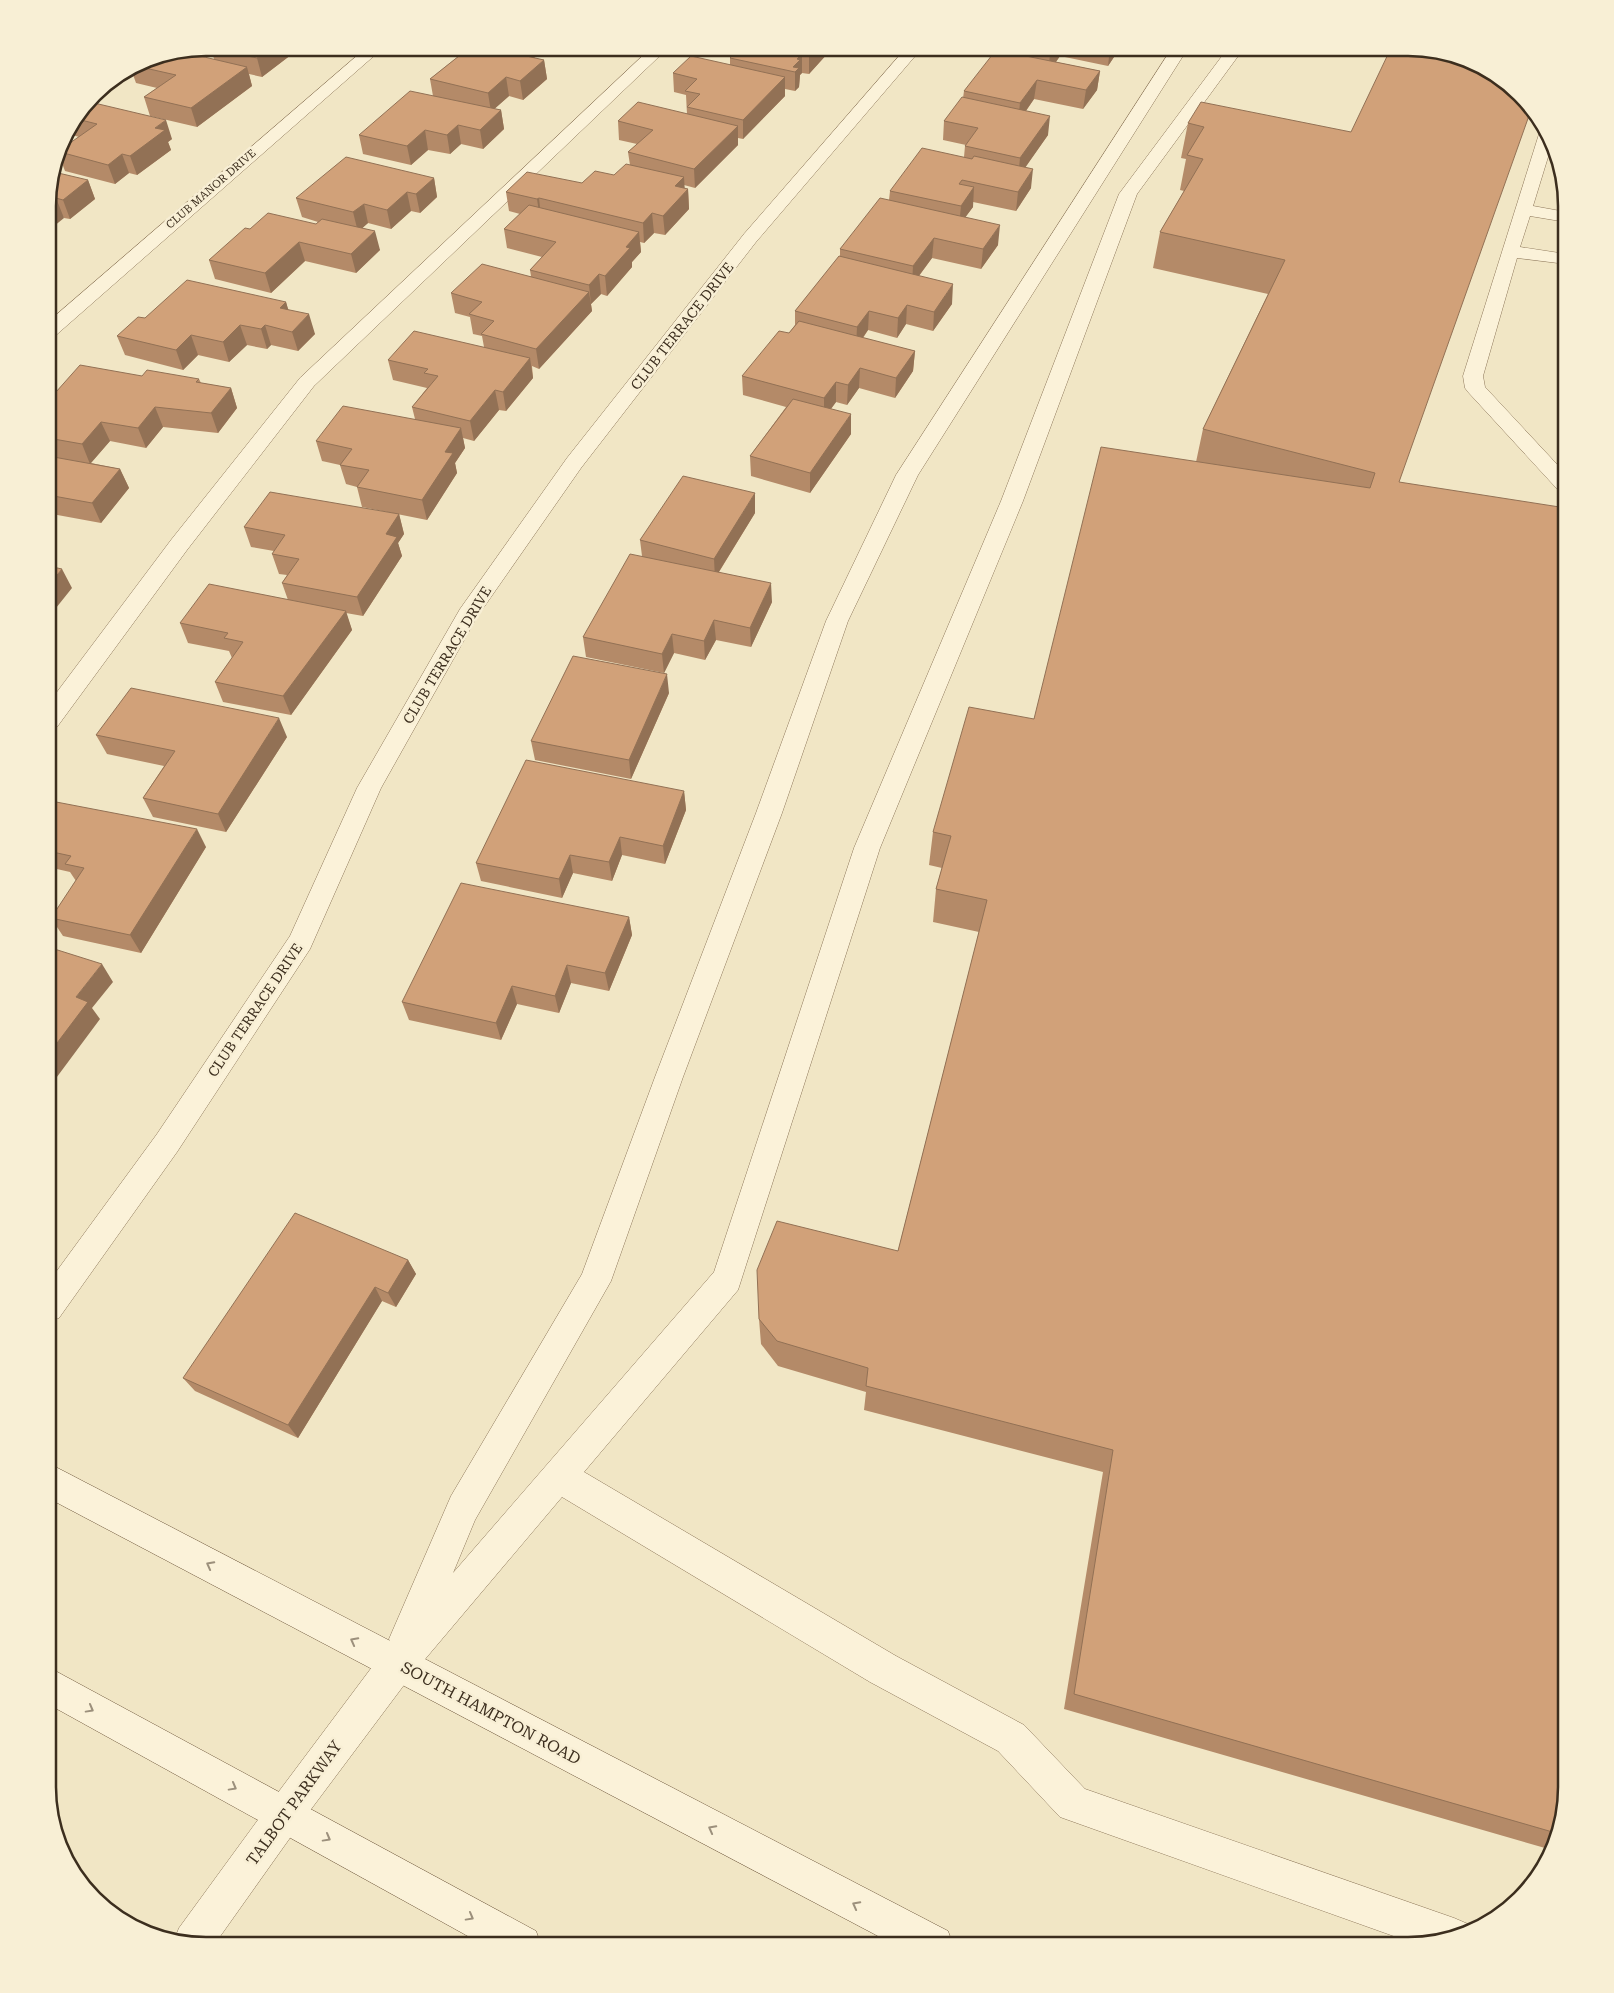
<svg xmlns="http://www.w3.org/2000/svg" width="1614" height="1993" viewBox="0 0 1614 1993" font-family="'Roboto Serif',serif">
<rect width="100%" height="100%" fill="#f1e6c5"/>
<g fill="none" stroke-linecap="round" stroke-linejoin="round">
<defs>
<path id="lane" d="M651,48H668L314,386L187,550L57,727L48,730V704L171,540L300,378Z
M1172,48H1188L918,475L848,621L782,813L683,1077L611,1281L475,1520L453,1573L714,1272L854,848L1001,501L1119,194L1228,48H1244L1137,194L1023,501L880,848L738,1290L584,1472L896,1656L1024,1725L1085,1789L1454,1918L1468,1924L1471,1931L1458,1937L1416,1944L1060,1817L998,1751L870,1682L562,1497L410,1677L397,1682L384,1677L379,1664L384,1651L391,1644L389,1639L451,1496L582,1274L655,1077L756,813L826,621L896,475Z
M1545,129L1552,144L1533,206L1566,212V222L1530,216L1520,247L1566,254V264L1517,258L1483,376L1485,387L1566,474V493L1559,491L1468,392L1465,388L1463,376L1539,134L1541,130Z"/>
<path id="street" d="M366,48H383L55,336L48,338V322Z
M906,48H922L756,242L581,468L477,617L381,788L310,949L177,1152L59,1318L48,1322V1283L157,1134L290,936L357,788L460,609L567,458L744,234Z
M397,1646L410,1651L415,1664L410,1677L297,1828L214,1945L175,1938L179,1928L271,1802L384,1651Z"/>
<path id="secondary" d="M48,1463L948,1931L953,1945H895L48,1498Z
M48,1667L536,1931L541,1945H484L48,1704Z"/>
</defs>
<use href="#lane" stroke="#8d775a" stroke-width="1"/>
<use href="#street" stroke="#8d775a" stroke-width="1"/>
<use href="#secondary" stroke="#6f583d" stroke-width="1"/>
<use href="#lane" fill="#fbf2d9" fill-rule="evenodd"/>
<use href="#street" fill="#fbf2d9" fill-rule="evenodd"/>
<use href="#secondary" fill="#fbf2d9" fill-rule="evenodd"/>
</g>
<path fill="#b48a68" d="M211,48H300L262,77L249,74L252,86L197,127L150,116L144,97L157,88L136,83L131,69L146,59H214Z
M469,48H568L560,54L542,51L534,58L544,60L547,79L523,100L509,96L494,109L501,110L504,129L483,149L461,144L450,154L428,150L411,165L363,154L359,135L433,96L430,79Z
M702,48H828V53L809,74L802,73L800,75L799,87L795,91L785,89V96L743,139L738,138V145L695,188L684,185V189H688L689,209L665,235L654,233L644,243L640,242L641,252L632,262V267L607,296L601,294L591,304L592,311L539,369L532,366L533,378L506,411L499,410L474,441L463,438L465,448L455,463L457,473L427,520L362,507L357,487L346,484L340,465L322,461L316,441L415,419L412,407L427,388L393,380L388,360L484,347L482,336L473,334L470,317L455,313L451,293L531,276L530,270L542,257L507,248L504,229L520,214L509,211L506,192L582,183L614,175L630,165L628,152L637,144L619,140L618,121L687,114L686,95L674,92L673,73L730,65V58L731,57L703,51Z
M1009,48H1120L1108,66L1060,56L1056,62L1100,71L1097,90L1083,109L1034,99L1026,111L1048,135L1025,167L1031,188L1016,211L973,202V207L965,217L998,245L981,269L932,258L919,276L952,304L933,331L906,324L897,338L868,330L863,338L915,351L913,371L895,398L859,388L847,405L836,402L831,409L851,434L810,493L751,476L750,456L786,407L743,395L742,376L789,333L795,325V311L840,256V249L889,200L890,191L964,157L965,146L966,145L943,140L944,121L963,98L964,91L1008,53Z
M90,102L172,139L168,142L171,150L137,175L129,173L115,184L65,171L59,155L60,150L79,137L69,134L68,131Z
M1188,123L1351,132L1399,482L1566,1787L1552,1850L1064,1709L1103,1472L864,1410L866,1392L778,1366L761,1344L759,1319L898,1251L979,932L933,922L936,889L942,868L929,865L933,832L1034,719L1196,462L1203,429L1268,294L1153,268L1160,232L1184,191L1180,190L1186,159L1181,158Z
M434,178L437,197L420,213L411,211L391,229L368,223L362,228L380,250L356,273L305,261L271,293L215,279L209,260L250,229L316,224L318,222L302,217L296,198Z
M88,180L95,199L70,219L64,218L48,196Z
M286,302L288,310L315,334L298,351L271,345L267,349L247,345L229,362L198,355L183,370L125,355L117,336L145,318Z
M142,376L199,379L201,383L231,388L237,408L218,433L163,427L146,448L110,441L91,463L120,469L129,488L101,523L52,514L48,519V401Z
M755,513L719,572L772,602L751,647L716,640L705,660L674,653L664,673L586,657L583,637L642,556L640,540Z
M399,514L404,534L398,543L402,556L363,616L346,613L352,630L291,715L223,702L215,682L232,658L229,651L188,643L180,623L288,600L282,583L287,575L279,574L272,554L274,551L251,547L244,527Z
M669,693L631,779L535,760L531,741Z
M96,735L287,737L226,832L153,817L143,798L164,766L107,754Z
M684,791L686,810L665,864L622,855L612,881L573,873L562,898L481,881L476,863Z
M48,805L206,847L141,953L63,936L51,918L76,881L70,872L48,867Z
M629,917L632,935L609,991L571,983L559,1013L517,1004L501,1040L409,1020L402,1002Z
M408,1260L416,1274L396,1307L382,1301L298,1438L195,1391L183,1378Z"/>
<path fill="#927155" d="M271,48H300L262,77L257,58Z
M529,48H542V51L531,60Z
M559,48H568L560,54Z
M817,48H828V53L809,74V56Z
M1055,48H1061L1060,56L1048,73L1050,54Z
M1110,48H1120L1108,66Z
M802,54V73L800,75L799,87L795,91V72L793,67L797,59Z
M544,60L547,79L523,100L520,81Z
M247,67L252,86L197,127L191,108Z
M1100,71L1097,90L1083,109L1086,90Z
M506,77L509,96L491,112L488,93Z
M785,77V96L743,139V120Z
M1037,80L1034,99L1018,122L1020,103Z
M501,110L504,129L483,149L480,130Z
M1050,116L1048,135L1018,178L1020,158Z
M166,120L172,139L168,142L171,150L137,175L130,156L155,128Z
M458,125L461,144L450,154L447,135Z
M738,126V145L695,188L694,169Z
M425,130L428,150L411,165L407,146Z
M122,154L129,173L115,184L108,165Z
M1033,169L1031,188L1016,211L1018,192Z
M684,177L685,193L688,189L689,209L665,235L663,216L675,186Z
M434,178L437,197L420,213L416,194Z
M88,180L95,199L70,219L63,200Z
M974,187L973,207L959,226L961,206Z
M407,192L411,211L391,229L387,210Z
M56,198L64,218L48,231V205Z
M539,198L541,217L540,219L537,199Z
M364,204L368,223L358,232L353,212Z
M652,213L654,233L644,243L643,223Z
M1000,225L998,245L981,269L983,249Z
M375,231L380,250L356,273L351,254Z
M639,232L641,252L632,262V267L607,296L605,276L626,247Z
M934,238L932,258L912,285L913,266Z
M299,242L305,261L271,293L265,273Z
M599,274L601,294L591,304L589,285Z
M953,284L952,304L933,331L934,312Z
M589,292L592,311L539,369L536,349Z
M286,302L292,322L280,308Z
M907,305L906,324L897,338L898,318Z
M869,311L868,330L856,347L857,327Z
M309,314L315,334L298,351L292,332Z
M240,325L247,345L229,362L223,342Z
M265,325L271,345L267,349L261,329Z
M191,335L198,355L183,370L176,350Z
M915,351L913,371L895,398L896,378Z
M530,358L533,378L506,411L503,392Z
M860,368L859,388L847,405L848,385Z
M836,382V402L824,418V398Z
M231,388L237,408L218,433L211,413Z
M495,390L499,410L474,441L470,421Z
M155,407L163,427L146,448L138,428Z
M851,414V434L810,493V473Z
M101,422L110,441L90,464L82,444Z
M461,428L465,448L455,463L457,473L427,520L422,500L445,452Z
M120,469L129,488L101,523L92,503Z
M755,493V513L715,578L714,559Z
M48,504L52,514L48,519Z
M399,514L404,534L398,543L402,556L363,616L357,597L386,534Z
M62,569L72,588L48,618V586Z
M771,583L772,602L751,647L750,628Z
M346,611L352,630L291,715L283,696Z
M714,620L716,640L705,660L704,641Z
M672,634L674,653L664,673L662,654Z
M667,674L669,693L631,779L629,760Z
M279,718L287,737L226,832L218,814Z
M684,791L686,810L665,864L663,846Z
M197,829L206,847L141,953L130,935Z
M620,837L622,855L612,881L609,862Z
M570,855L573,873L562,898L559,879Z
M629,917L632,935L609,991L605,973Z
M102,964L113,982L92,1008L100,1019L48,1089V1055L76,997Z
M567,965L571,983L559,1013L555,996Z
M512,986L517,1004L501,1040L496,1023Z
M408,1260L416,1274L396,1307L388,1293Z
M375,1287L382,1301L298,1438L288,1425Z"/>
<path fill="#d1a179" stroke="#927155" d="M211,48H271L257,58Z
M469,48H491L544,60L520,81L506,77L488,93L430,79Z
M740,48H817L809,56L802,54L797,59L800,60L793,67L799,68L795,72L730,58Z
M1019,48H1055L1050,54Z
M1391,48H1418L1487,69L1531,110L1399,482L1566,508V1787L1556,1833L1074,1694L1113,1450L866,1386L868,1368L777,1341L759,1319L757,1270L777,1221L898,1251L987,900L936,889L951,836L933,832L969,707L1034,719L1101,447L1370,488L1375,473L1203,429L1285,260L1160,232L1203,159L1187,155L1204,127L1188,123L1201,102L1351,132Z
M996,50L1100,71L1086,90L1037,80L1020,103L964,91Z
M183,52L247,67L191,108L144,97L176,75L136,66L146,59Z
M691,56L785,77L743,120L687,107L700,94L685,91L697,79L673,73Z
M410,91L501,110L480,130L458,125L447,135L425,130L407,146L359,135Z
M962,97L1050,116L1020,158L965,146L978,128L944,121Z
M90,102L166,120L155,128L165,130L130,156L122,154L108,165L60,152V150L97,124L77,119Z
M638,102L738,126L694,169L628,152L653,130L618,121Z
M922,148L972,159L974,156L1033,169L1018,192L962,180L959,184L974,187L961,206L890,191Z
M346,157L434,178L416,194L407,192L387,210L364,204L353,212L296,198Z
M626,164L684,177L675,186L688,189L663,216L652,213L643,223L539,198L537,199L506,192L527,172L582,183L595,171L614,175Z
M54,172L88,180L63,200L56,198L48,205V196Z
M880,198L1000,225L983,249L934,238L913,266L840,249Z
M529,205L639,232L626,247L630,248L605,276L599,274L589,285L530,270L556,242L504,229Z
M268,213L316,224L322,219L375,231L351,254L299,242L265,273L209,260L245,228L250,229Z
M839,256L953,284L934,312L907,305L898,318L869,311L857,327L795,311Z
M482,264L589,292L536,349L481,334L494,321L469,314L482,302L451,293Z
M187,280L286,302L280,308L309,314L292,332L265,325L261,329L240,325L223,342L191,335L176,350L117,336L138,317L145,318Z
M799,321L915,351L896,378L860,368L848,385L836,382L824,398L742,376L779,331L789,333Z
M414,331L530,358L503,392L495,390L470,421L412,407L438,376L424,373L428,369L388,360Z
M80,365L142,376L147,370L199,379L196,382L231,388L211,413L155,407L138,428L101,422L82,444L48,438V401Z
M793,399L851,414L810,473L750,456Z
M343,406L461,428L445,452L453,453L422,500L357,487L369,470L340,465L352,449L316,441Z
M48,456L120,469L92,503L48,495Z
M683,476L755,493L714,559L640,540Z
M270,492L399,514L386,534L397,537L357,597L282,583L299,559L272,554L285,535L244,527Z
M630,554L771,583L750,628L714,620L704,641L672,634L662,654L583,637Z
M48,566L62,569L48,586Z
M209,584L346,611L283,696L215,682L243,642L224,638L228,633L180,623Z
M573,656L667,674L629,760L531,741Z
M131,688L279,718L218,814L143,798L175,751L96,735Z
M526,760L684,791L663,846L620,837L609,862L570,855L559,879L476,863Z
M51,801L197,829L130,935L51,918L84,868L65,864L71,856L48,851V805Z
M461,883L629,917L605,973L567,965L555,996L512,986L496,1023L402,1002Z
M48,947L102,964L76,997L88,1002L48,1055Z
M295,1213L408,1260L388,1293L375,1287L288,1425L183,1378Z"/>
<defs><path id="oneway-chevron" d="M-2-3.5L2.5 0L-2 3.5" fill="none" stroke-width="1.6" stroke-linecap="round" stroke-linejoin="round" transform="scale(1.25)"/></defs>
<g stroke="#9c907c">
<use href="#oneway-chevron" transform="translate(210 1565) rotate(-152)"/>
<use href="#oneway-chevron" transform="translate(354 1641) rotate(-152)"/>
<use href="#oneway-chevron" transform="translate(90 1709) rotate(29)"/>
<use href="#oneway-chevron" transform="translate(233 1787) rotate(29)"/>
<use href="#oneway-chevron" transform="translate(712 1829) rotate(-152)"/>
<use href="#oneway-chevron" transform="translate(327 1838) rotate(29)"/>
<use href="#oneway-chevron" transform="translate(856 1905) rotate(-152)"/>
<use href="#oneway-chevron" transform="translate(470 1917) rotate(29)"/>
</g>
<g text-anchor="middle" dominant-baseline="central" stroke-width="5" stroke-linejoin="round" paint-order="stroke">
<g font-size="11" fill="#3c2e1e" stroke="#f8efd5">
<text transform="translate(211 189) rotate(-41)">CLUB MANOR DRIVE</text>
</g>
<g font-size="14" fill="#3c2e1e" stroke="#f8efd5">
<text transform="translate(682 326) rotate(-52)">CLUB TERRACE DRIVE</text>
<text transform="translate(447 655) rotate(-59)">CLUB TERRACE DRIVE</text>
<text transform="translate(255 1010) rotate(-56)">CLUB TERRACE DRIVE</text>
</g>
<g font-size="16" fill="#3c2e1e" stroke="#f8efd5">
<text transform="translate(491 1713) rotate(28)">SOUTH HAMPTON ROAD</text>
<text transform="translate(294 1803) rotate(-54)">TALBOT PARKWAY</text>
</g>
</g>
<path d="M0 0H1614V1993H0ZM206 56H1408A150 150 0 0 1 1558 206V1787A150 150 0 0 1 1408 1937H206A150 150 0 0 1 56 1787V206A150 150 0 0 1 206 56Z" fill="#f8efd5" fill-rule="evenodd"/>
<path fill="none" stroke="#3c2e1e" stroke-width="2.5" d="M206 56H1408A150 150 0 0 1 1558 206V1787A150 150 0 0 1 1408 1937H206A150 150 0 0 1 56 1787V206A150 150 0 0 1 206 56Z"/>
</svg>
